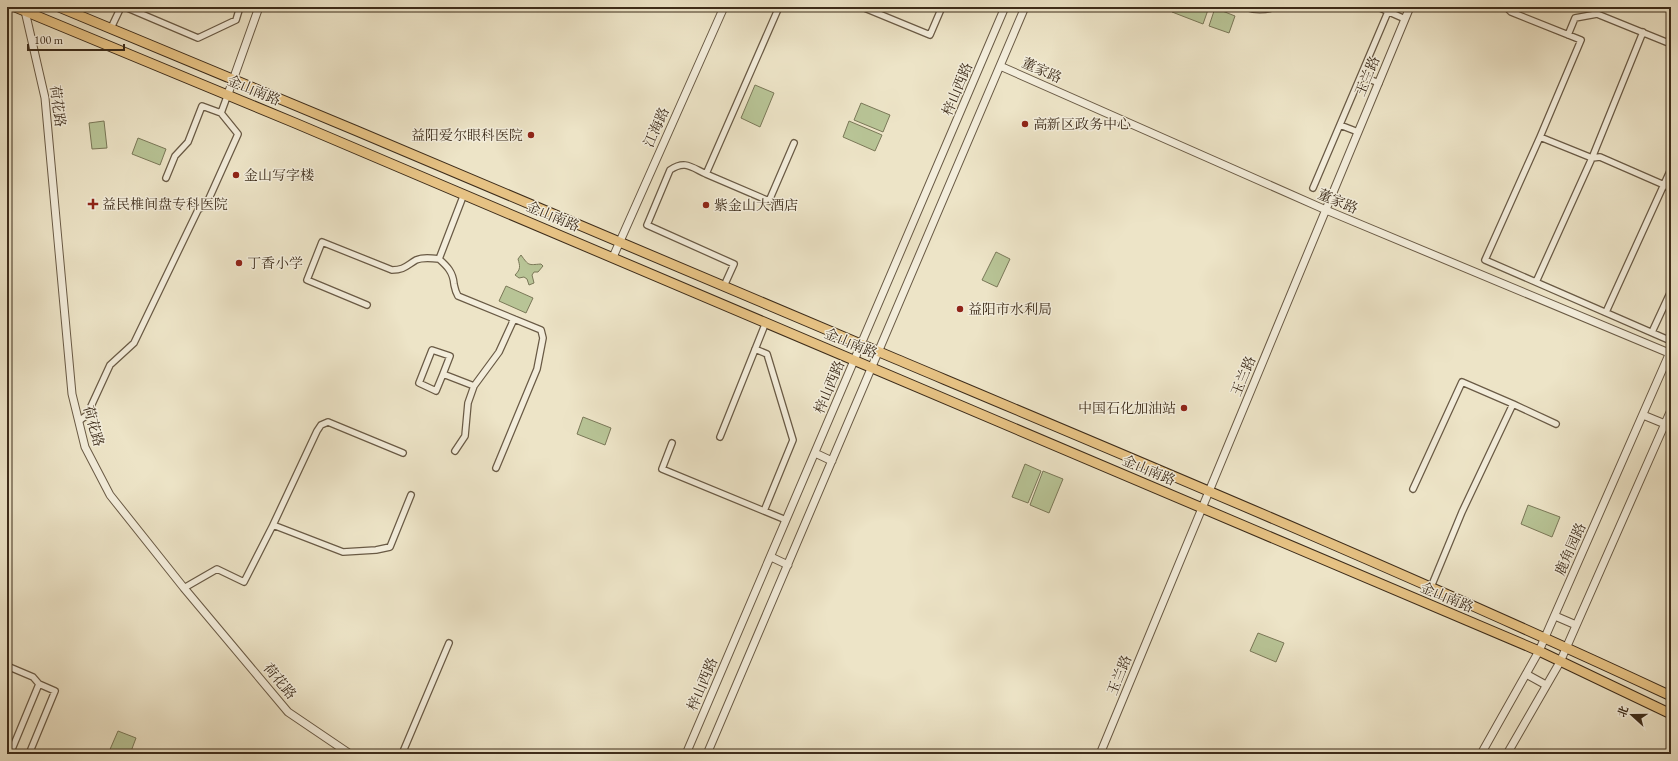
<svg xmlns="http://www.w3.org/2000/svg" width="1678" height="761" viewBox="0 0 1678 761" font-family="'EB Garamond','Noto Serif SC',serif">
<rect width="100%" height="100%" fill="#ede4c7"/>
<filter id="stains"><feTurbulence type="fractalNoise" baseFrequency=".005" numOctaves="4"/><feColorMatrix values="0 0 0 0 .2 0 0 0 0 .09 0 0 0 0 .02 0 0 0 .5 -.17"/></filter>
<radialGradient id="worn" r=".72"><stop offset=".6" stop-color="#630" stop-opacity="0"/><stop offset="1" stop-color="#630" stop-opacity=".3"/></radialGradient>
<path fill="#b8c496" stroke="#7a7858" d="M1174,7H1209L1203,24L1172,12Z
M1215,8L1235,16L1229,33L1209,26Z
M755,85L774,93L760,127L741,118Z
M861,103L890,115L883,132L854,120Z
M104,121L107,148L92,149L89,123Z
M849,121L882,135L875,151L843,137Z
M138,138L166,149L160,165L132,154Z
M996,252L1010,259L997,287L982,280Z
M521,255C529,266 528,265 541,264L543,266L538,272H534L532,275L534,283L529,285L527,279L524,277L519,278L515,275C521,269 520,266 518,259Z
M506,286L533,298L526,313L499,301Z
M583,417L611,428L605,445L577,434Z
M1025,464L1041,471L1028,503L1012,497Z
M1043,471L1063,479L1049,513L1030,505Z
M1528,505L1560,517L1552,537L1521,524Z
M1258,633L1284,643L1276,662L1250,651Z
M118,731L136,738L130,754H108Z"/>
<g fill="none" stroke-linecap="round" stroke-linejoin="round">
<defs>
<path id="minor" d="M125,7L198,38L236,20L240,7
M862,7L930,35L942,7
M1245,7C1256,11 1266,10 1276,7
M1378,7L1405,19
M1506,7L1511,12L1581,40L1540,137L1485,260L1671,341
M111,28L121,7
M1643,32L1592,158L1600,157L1671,188
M1568,35L1575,18L1597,14L1671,44
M1361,76L1379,83
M1340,125L1358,132
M706,174L769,201L794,143
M166,178L175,156L188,142L202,106L221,113
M1313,188L1390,7
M439,259C447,266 453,272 454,284C455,289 455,291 458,296L541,330L543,338L537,369L496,468
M1536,282L1592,158L1540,137
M724,286L734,264L647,225L670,170C685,160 691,167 706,174L779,7
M367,305L307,280L322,242L392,270C404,270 406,266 416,260C423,257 431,258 439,259L464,194
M1606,312L1671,169
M1652,332L1671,291
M755,349L767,354L793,440L764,511
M443,374L436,391L419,383L432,350L450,356L443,374L474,386
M79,421L87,415L110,365L134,343L198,210L207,203L238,134L221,113L228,94
M720,437L766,322
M672,443L662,469L786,520
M455,451L465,436L468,403L474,386L499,352L514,319
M1413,489L1462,382L1513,404
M273,525L317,431L321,425L328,422L403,453
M1431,587L1462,512L1513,404L1556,424
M184,588L217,569L244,582L273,525L343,552L376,550L390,547L411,495
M7,666L33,677L39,684L55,691L29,754
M10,754L39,684
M402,754L449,643"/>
<path id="tertiary" d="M26,8L25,11L45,98L72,394L85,447L110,495L184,588L288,712L350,754
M1000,66L1326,210L1669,353
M228,94L259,7
M613,257L724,7
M1643,415L1665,424
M815,453L832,461
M771,557L788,565
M1555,616L1576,625
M1526,674L1546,685
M686,754L1005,7
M707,754L1025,7
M1100,754L1410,7
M1481,754L1539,651L1671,350
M1507,754L1560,662L1671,410"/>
<path id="trunk" d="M15,7L295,123L1539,651L1671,714
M59,7C339,122 617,241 896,359C1155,468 1416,577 1671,696"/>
</defs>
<use href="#minor" stroke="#695a45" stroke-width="8"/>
<use href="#tertiary" stroke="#695a45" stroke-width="9"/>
<use href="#trunk" stroke="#3d2c1a" stroke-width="11"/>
<use href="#minor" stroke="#f3eddb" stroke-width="5.5"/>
<use href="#tertiary" stroke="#f3eddb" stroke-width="7"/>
<use href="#trunk" stroke="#e6c284" stroke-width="9"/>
</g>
<g fill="#8f2418" stroke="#f3eddb" stroke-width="1.5">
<circle cx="1025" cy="124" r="4"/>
<circle cx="531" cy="135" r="4"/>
<circle cx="236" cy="175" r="4"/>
<path d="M91 198h4v4h4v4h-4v4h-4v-4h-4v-4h4z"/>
<circle cx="706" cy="205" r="4"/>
<circle cx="239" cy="263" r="4"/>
<circle cx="960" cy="309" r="4"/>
<circle cx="1184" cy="408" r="4"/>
</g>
<g text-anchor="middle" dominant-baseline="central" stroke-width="3" stroke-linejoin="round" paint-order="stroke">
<g font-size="14" fill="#3d2c1a" stroke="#f3eddb">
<text transform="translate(1042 70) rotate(24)">董家路</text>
<text transform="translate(1367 76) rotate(-67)">玉兰路</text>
<text transform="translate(957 89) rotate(-67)">梓山西路</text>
<text transform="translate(254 90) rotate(23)">金山南路</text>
<text transform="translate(58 106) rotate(82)">荷花路</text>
<text transform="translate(656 127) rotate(-66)">江海路</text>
<text transform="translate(1338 201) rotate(23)">董家路</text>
<text transform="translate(553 216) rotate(23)">金山南路</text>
<text transform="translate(851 343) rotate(23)">金山南路</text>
<text transform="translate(1243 376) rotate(-67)">玉兰路</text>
<text transform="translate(829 387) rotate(-67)">梓山西路</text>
<text transform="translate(94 426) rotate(74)">荷花路</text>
<text transform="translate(1149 470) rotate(23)">金山南路</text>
<text transform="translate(1570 549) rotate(-66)">鹿角园路</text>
<text transform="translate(1447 597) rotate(23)">金山南路</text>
<text transform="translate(1119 675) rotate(-68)">玉兰路</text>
<text transform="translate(280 681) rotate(50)">荷花路</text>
<text transform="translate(702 684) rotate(-67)">梓山西路</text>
</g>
<g font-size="14" fill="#3d2c1a" stroke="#f3eddb" text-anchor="start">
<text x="1033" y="124">高新区政务中心</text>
<text x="523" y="135" text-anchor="end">益阳爱尔眼科医院</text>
<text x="244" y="175">金山写字楼</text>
<text x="102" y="204">益民椎间盘专科医院</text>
<text x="714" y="205">紫金山大酒店</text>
<text x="247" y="263">丁香小学</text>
<text x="968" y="309">益阳市水利局</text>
<text x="1176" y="408" text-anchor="end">中国石化加油站</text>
</g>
</g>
<rect width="1678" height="761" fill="none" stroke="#ede4c7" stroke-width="24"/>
<rect x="8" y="8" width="1662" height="745" fill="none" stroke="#3d2c1a" stroke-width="2"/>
<rect x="12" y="12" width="1654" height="737" fill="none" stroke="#3d2c1a"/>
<g transform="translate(1632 715) rotate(291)" stroke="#f3eddb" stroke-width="3" paint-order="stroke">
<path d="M0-3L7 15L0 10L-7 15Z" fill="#3d2c1a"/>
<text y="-6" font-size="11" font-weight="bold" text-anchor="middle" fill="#3d2c1a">北</text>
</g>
<path d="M28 44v6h96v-6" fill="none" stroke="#3d2c1a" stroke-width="2"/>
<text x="34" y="44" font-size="12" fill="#3d2c1a" stroke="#f3eddb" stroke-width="3" paint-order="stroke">100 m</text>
<rect width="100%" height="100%" filter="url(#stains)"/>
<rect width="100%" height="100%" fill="url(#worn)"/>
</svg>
